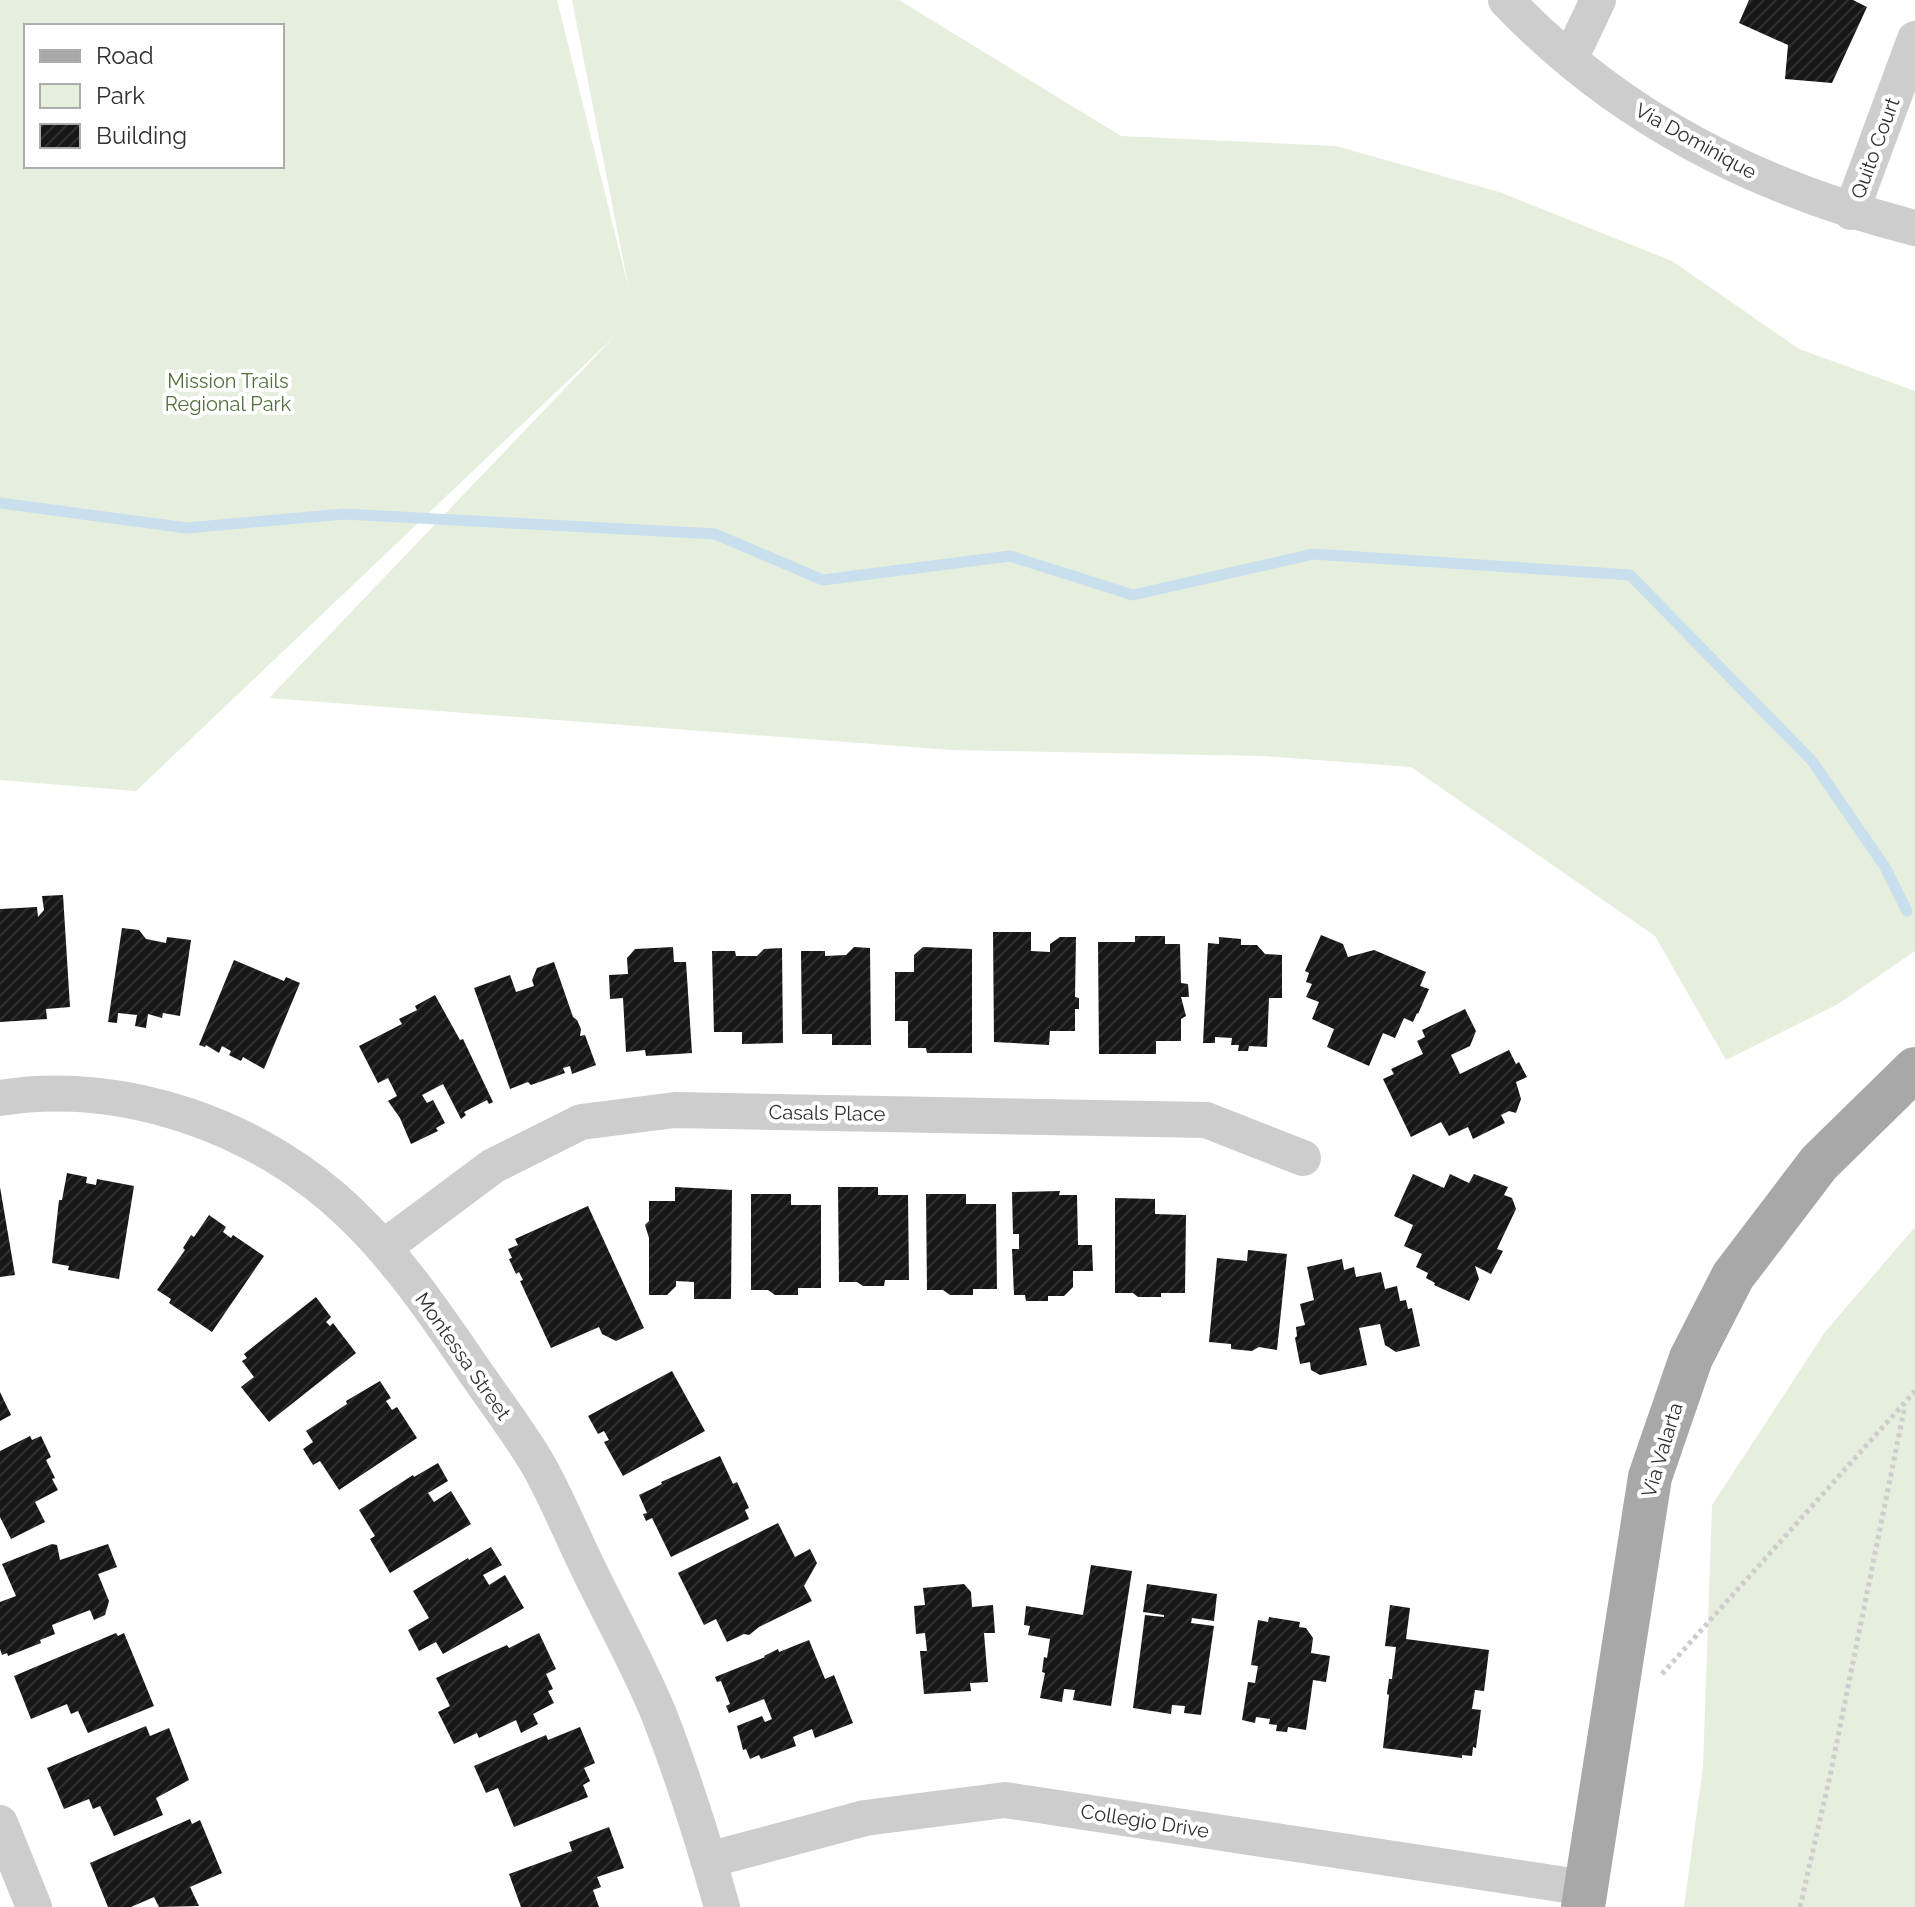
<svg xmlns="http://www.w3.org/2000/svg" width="1915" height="1907" viewBox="0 0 1915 1907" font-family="Raleway,sans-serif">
<defs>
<pattern id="building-hatch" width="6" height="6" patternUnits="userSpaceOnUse" patternTransform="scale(2)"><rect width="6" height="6" fill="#171717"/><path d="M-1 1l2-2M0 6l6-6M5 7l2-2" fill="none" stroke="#303030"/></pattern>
</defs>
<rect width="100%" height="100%" fill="#fff"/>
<path fill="#e6eedd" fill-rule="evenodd" d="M0,0H557L629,290L572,0H899L1121,136L1336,146L1499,192L1672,261L1799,349L1915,391V951L1838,1004L1726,1060L1655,936L1411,767L1264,756L951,750L269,698L616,335L136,791L0,780ZM26,26H282V166H26Z
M1915,1227V1907H1684L1703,1767L1712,1505L1825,1332Z"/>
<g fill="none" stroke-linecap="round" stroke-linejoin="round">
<path stroke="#c8dfee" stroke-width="11" d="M0,503L187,528L344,514L715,534L823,580L1010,556L1133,595L1313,554L1630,575L1812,761L1885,867L1907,911"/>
</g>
<path fill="url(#building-hatch)" d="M1749,0H1853L1867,7L1832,83L1785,79L1788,45L1739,23Z
M63,895L70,1007L46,1009L47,1019L0,1022V909L37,907L38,917L44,910L42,896Z
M122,928L139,930L146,939L166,943L167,937L191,940L180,1016L163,1013L162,1018L148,1014L146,1028L135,1026L137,1015L118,1013L117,1023L108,1022Z
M993,932H1031V951L1050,952V944L1060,937H1076L1075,997L1079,998V1009H1075V1031H1050L1049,1045L994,1042Z
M1321,935L1343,944L1348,957L1374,950L1426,972L1420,986L1429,989L1418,1014L1417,1013L1413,1022L1404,1018L1395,1038L1383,1033L1369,1066L1327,1047L1334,1029L1312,1019L1319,1002L1306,997L1312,984L1306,982L1309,973L1305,971Z
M1135,936H1165V944H1180L1181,983L1188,984L1189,997H1181L1186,1016L1181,1019V1041H1156V1054H1099L1098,942H1135Z
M1219,937L1241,939V945H1257L1265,954L1282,955V998H1269L1267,1047L1249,1046L1248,1051H1238L1239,1045H1231L1232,1038L1215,1037V1043H1203L1208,943L1219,944Z
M673,947L674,962H686L692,1053L646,1056L645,1050L626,1052L623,998L610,999L609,975L628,974L627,958L635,949Z
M854,947L870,948L871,1045H832V1034H802L801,951H825V956L846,955Z
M923,947L972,949V1053H927L926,1048H908V1021H895V972H914V955Z
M782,948L783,1043L742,1044V1032H714L712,951H735L736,956H757L764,949Z
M234,960L284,981L286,977L300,983L264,1069L243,1057L241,1061L229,1055L231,1051L222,1046L219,1053L206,1045L205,1047L199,1045Z
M554,962L573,1017L577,1020L581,1029L580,1036L585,1035L596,1065L572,1074L570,1066L563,1068L565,1073L531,1085L528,1082L510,1089L474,988L510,975L516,992L534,986L532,980L537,968Z
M435,995L460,1040L463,1039L493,1102L489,1104L487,1100L464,1112L466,1115L461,1119L443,1084L422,1095L427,1103L433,1100L445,1123L436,1128L438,1131L411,1144L400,1118L388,1101L397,1096L388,1078L378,1083L359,1046L402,1024L399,1019L417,1010L415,1006Z
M1465,1009L1476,1031L1470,1046L1451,1055L1460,1074L1509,1050L1516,1064L1519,1062L1527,1077L1516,1082L1521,1099L1516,1113L1509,1111L1501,1115L1505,1123L1473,1139L1468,1127L1449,1136L1441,1122L1411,1137L1383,1079L1394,1074L1391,1069L1423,1054L1417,1041L1425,1037L1422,1030Z
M67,1173L87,1177L86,1183L96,1185L97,1179L134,1186L119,1279L68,1270L69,1266L52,1263L59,1200H62Z
M1413,1174L1444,1188L1450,1174L1469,1183L1474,1174L1508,1187L1504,1195L1512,1198L1516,1209L1497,1249L1503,1251L1491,1274L1475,1266L1479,1279L1469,1301L1434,1285L1435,1283L1426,1278L1428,1273L1416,1267L1422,1254L1404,1246L1413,1225L1394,1216Z
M0,1187L15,1275L0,1277Z
M675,1187L732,1190L731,1299H694V1282L676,1281V1286L667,1295H649V1238L645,1225L649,1221V1201H675Z
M838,1187H878V1195H908L909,1280H885L884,1286H863L857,1282H839Z
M1060,1191L1059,1195H1077L1078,1245H1092L1093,1271H1073V1287L1064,1296H1048V1301H1026L1025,1295H1014L1012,1249H1019V1234H1013L1012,1192Z
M751,1194H791V1205H821V1288H798V1295H775L768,1290H751Z
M926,1194H966V1204H996L997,1289H973V1295H950L943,1290H927Z
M1115,1198L1155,1199V1214L1186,1215L1185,1293H1161V1297H1138L1133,1293H1115Z
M588,1206L644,1328L616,1341L602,1334L599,1327L551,1348L520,1281L523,1280L519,1272L516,1274L509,1259L512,1258L508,1249L518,1245L515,1239Z
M209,1215L226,1227L223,1232L231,1238L233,1235L264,1256L212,1332L169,1303L171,1299L157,1290L185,1250L183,1248L191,1235L194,1237Z
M1248,1250L1287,1254L1277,1350L1259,1347L1252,1351L1231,1349V1344L1209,1342L1217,1258L1247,1261Z
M1342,1259L1344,1270L1354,1267L1356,1277L1381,1272L1385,1289L1397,1286L1400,1301L1406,1300L1408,1309L1412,1308L1420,1346L1396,1352L1385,1345L1380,1324L1359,1328L1367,1365L1320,1375L1311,1370L1310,1362L1300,1364L1295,1338L1297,1336L1296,1327L1305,1325L1300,1304L1314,1300L1307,1267Z
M316,1297L331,1317L326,1322L330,1326L333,1323L356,1353L269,1422L241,1387L254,1377L242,1361L247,1358L244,1354Z
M672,1371L705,1431L623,1476L604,1442L609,1440L604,1431L598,1434L588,1416Z
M380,1381L391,1398L386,1401L392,1410L397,1407L417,1438L339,1490L320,1461L313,1465L303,1449L313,1442L306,1431L347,1404L346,1401Z
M0,1392L11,1415L0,1421Z
M30,1436L32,1440L41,1436L51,1457L46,1460L55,1478L52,1479L58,1490L35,1502L45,1522L11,1539L0,1517V1451Z
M720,1456L733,1484L737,1482L749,1508L745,1510L749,1519L671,1557L652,1518L646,1521L643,1514L647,1513L639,1495L662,1484L661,1482Z
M438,1463L448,1481L428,1493L434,1502L451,1491L471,1524L390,1573L370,1539L375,1536L359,1510L413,1475L414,1477Z
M778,1523L795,1557L810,1549L817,1563L804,1586L812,1601L759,1627L749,1635L744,1634L727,1642L716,1619L704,1625L678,1573Z
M52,1544L57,1545L60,1560L108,1544L117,1567L98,1574L109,1601L105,1615L94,1620L90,1610L52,1625L55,1634L40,1640L41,1643L8,1656L7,1653L2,1655L0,1649V1602L16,1596L2,1564Z
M491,1547L502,1565L483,1575L489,1585L505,1575L524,1608L443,1654L436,1642L419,1651L408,1630L429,1618L413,1591L468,1558L469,1560Z
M1091,1565L1132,1571L1111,1706L1073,1700L1075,1690L1064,1689L1062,1702L1040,1698L1045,1673L1042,1672L1044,1657L1047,1658L1050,1639L1028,1635L1030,1626L1024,1625L1026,1606L1083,1615Z
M964,1584L971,1592L972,1607L993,1605L995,1633H984L988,1682L970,1683L971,1691L924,1694L920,1651H927L925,1633L916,1634L914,1606L925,1605L923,1588Z
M1147,1584L1217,1594L1214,1621L1192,1618L1191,1623L1214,1626L1201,1715L1184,1713L1185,1706L1172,1705L1171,1714L1133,1708L1145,1615L1164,1617V1615L1143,1612Z
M1390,1605L1410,1608L1406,1639L1489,1650L1484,1691L1475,1690L1472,1709L1481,1710L1476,1748L1473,1747L1472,1756L1462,1755V1758L1383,1748L1389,1695L1387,1694L1389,1679H1392L1396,1647L1385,1646Z
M1269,1617L1300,1622L1299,1627L1306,1628L1313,1638L1311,1653L1330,1656L1326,1682L1313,1680L1306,1730L1288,1727L1287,1732L1276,1731L1277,1725L1269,1724L1270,1719L1256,1717L1255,1723L1242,1720L1248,1682L1255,1683L1258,1666L1251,1665L1258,1620L1268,1622Z
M116,1633L118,1636L124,1633L154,1706L88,1733L78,1711L71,1714L67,1704L31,1719L14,1676Z
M539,1633L556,1669L546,1674L553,1689L548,1691L554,1703L533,1714L538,1724L521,1733L516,1720L479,1738L477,1733L454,1744L438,1712L450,1706L436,1678L489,1653L507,1645L509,1648Z
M809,1640L825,1679L834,1675L853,1723L815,1738L812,1729L793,1737L796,1746L761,1759L759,1755L750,1759L746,1749L743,1750L737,1726L762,1716L765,1722L772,1719L764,1699L729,1713L726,1706L730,1704L721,1681L717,1682L715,1677L765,1657L764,1656L778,1649L779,1652Z
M146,1726L150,1736L169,1728L189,1780L156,1798L163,1815L114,1836L100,1806L93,1809L89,1799L64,1809L47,1768Z
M580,1727L595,1763L584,1768L590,1781L583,1785L588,1797L514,1827L498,1788L486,1793L474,1766L546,1735L548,1740Z
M190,1819L192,1824L200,1820L222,1873L190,1887L199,1906L159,1907L154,1897L131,1907H108L90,1863Z
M609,1827L624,1868L597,1877L601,1887L593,1890L599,1907H521L509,1874L572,1851L569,1842Z"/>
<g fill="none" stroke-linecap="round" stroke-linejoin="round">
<path stroke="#cdcdcd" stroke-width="5" stroke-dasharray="4 4" stroke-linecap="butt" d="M1662,1674L1915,1391
M1800,1907L1830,1776L1905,1405"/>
<path stroke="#cdcdcd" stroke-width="36" d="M1506,0C1619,119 1758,188 1915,228
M1570,59L1598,0
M1851,212L1915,39
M0,1098C123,1078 262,1127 351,1214C398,1259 434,1312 471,1366C492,1397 516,1428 536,1461C556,1495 571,1534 589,1570C612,1618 640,1667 660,1717C684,1779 704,1843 722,1907
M383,1248L493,1166L581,1122L675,1110L1206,1120L1303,1158
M0,1823L34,1907
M708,1860L865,1818L1005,1800L1586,1888"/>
<path stroke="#a8a8a8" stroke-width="44" d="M1583,1907L1650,1477L1691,1358L1733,1276L1819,1163L1915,1069"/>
</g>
<g text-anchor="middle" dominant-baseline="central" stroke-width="8" stroke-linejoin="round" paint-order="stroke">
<g font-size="20" fill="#303030" stroke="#fff">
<text transform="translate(1696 141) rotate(29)">Via Dominique</text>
<text transform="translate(1875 148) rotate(-70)">Quito Court</text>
<text transform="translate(827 1113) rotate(1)">Casals Place</text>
<text transform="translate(463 1356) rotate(55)">Montessa Street</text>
<text transform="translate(1662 1450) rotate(-73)">Via Valarta</text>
<text transform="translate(1145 1821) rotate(9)">Collegio Drive</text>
</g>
<g font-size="20" fill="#516f3a" stroke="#fff">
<text x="228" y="381">Mission Trails<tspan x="228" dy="23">Regional Park</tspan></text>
</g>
</g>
<rect x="24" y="24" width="260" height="144" fill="#ffffff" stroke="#acacac" stroke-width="2"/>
<rect x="40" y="50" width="40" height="12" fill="#a8a8a8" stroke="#acacac" stroke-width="2"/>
<text x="96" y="64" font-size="24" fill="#303030">Road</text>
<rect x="40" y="84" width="40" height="24" fill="#e6eedd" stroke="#acacac" stroke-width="2"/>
<text x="96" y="104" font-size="24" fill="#303030">Park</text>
<rect x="40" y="124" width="40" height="24" fill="url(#building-hatch)" stroke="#acacac" stroke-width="2"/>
<text x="96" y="144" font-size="24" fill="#303030">Building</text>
</svg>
